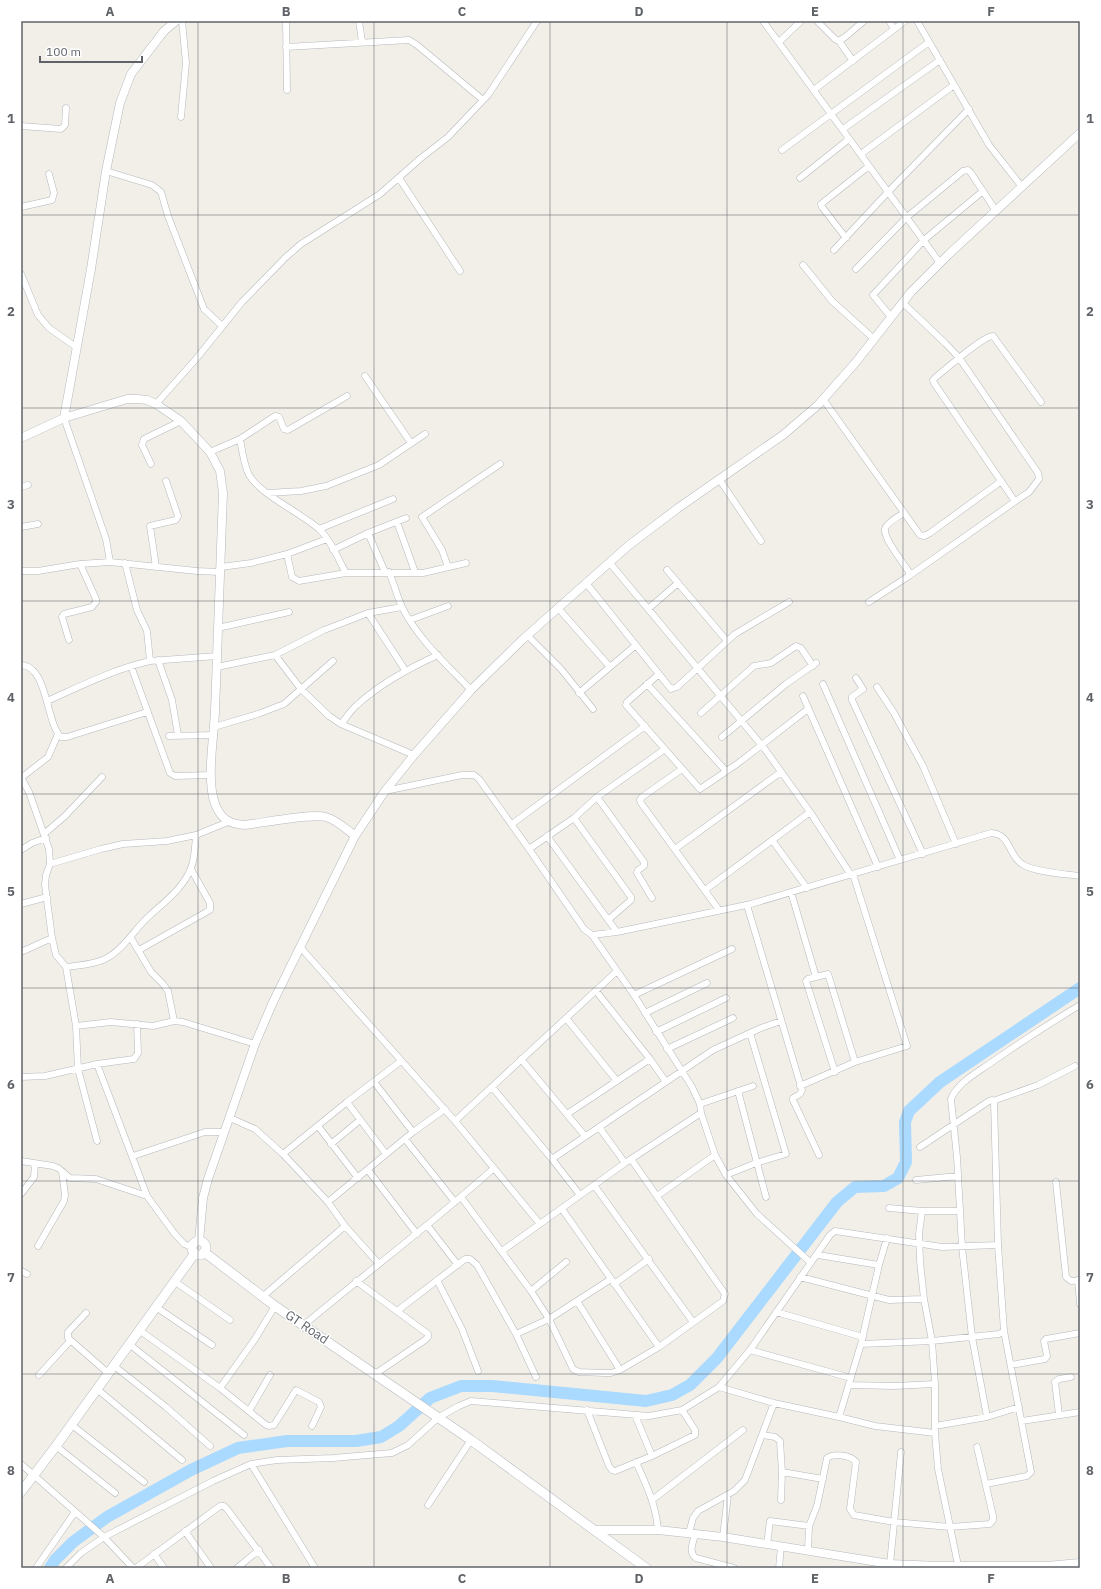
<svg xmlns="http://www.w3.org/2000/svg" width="1101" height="1589" viewBox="0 0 1101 1589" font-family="'IBM Plex Sans',sans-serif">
<rect width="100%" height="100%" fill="#f1efe8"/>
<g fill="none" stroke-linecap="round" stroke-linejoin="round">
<path stroke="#aadaff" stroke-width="12" d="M50,1568L55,1560L73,1542L107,1517L191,1470L238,1448L287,1441H356L381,1437L399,1426L430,1398L461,1386H492L646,1401L672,1395L690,1385L717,1358L837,1202L855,1187L884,1186L898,1178L906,1162L905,1122L909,1111L940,1082L1080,988"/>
<defs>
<path id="minor" d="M286,21L287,90
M359,21L362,42
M763,21L940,263
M817,21L835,39L839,41L845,37L864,21
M889,21L894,29
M917,21L989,145L1022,187
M839,41L853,61
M779,42L801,21
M286,47L409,40L417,45L483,100
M815,89L905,21
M181,117L186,63L182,21
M21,126L61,129L65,125L66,108
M843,129L940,60
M782,150L929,42
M861,154L954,85
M106,171L152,185L161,192L168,216L204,309L222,326
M399,178L460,271
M800,178L849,139
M21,207L52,200L54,193L49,174
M846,238L822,207L821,204L869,166
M834,250L888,192L969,109
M803,265L832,301L874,339
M856,269L907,217L963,171L968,170L971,173L996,211
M21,274L38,315L49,328L76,347
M902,302L945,343C950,348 955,353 959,358L960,359L1038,473L1039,479L1029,492L1017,500H1014L934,383L933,380L936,377C946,369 983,336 993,336L1041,402
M891,317L873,295L924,240L983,191
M365,376L411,443
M823,399L920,535L924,536L930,533L1000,482
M156,404L196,359L242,302L286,257L301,244L380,194L421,158L448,137L488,95L537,21
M64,418L106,539L110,562
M240,439C242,450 244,465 249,475C261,495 301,513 319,529C331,540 338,559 346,573
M210,452L240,439L275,416L279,417L284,429L288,430L347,396
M151,464L142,445L144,439L181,421
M719,479L761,541
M21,487L28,485
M268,493L301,491L326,486L379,465L425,434
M397,522L415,572
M21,527L38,524
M319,529L393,499
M368,533L385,572
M333,550L368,533L406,518
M287,554L292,577L299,581L346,573H423L466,563
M609,562L764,748L810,812L851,875
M125,563L137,610L147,631L150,661
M156,567L150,526L176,520L178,516L166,481
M221,567L251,563L287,554L327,539
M448,567L442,550L422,517L500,464
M667,570L727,641
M21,571H38L80,564L110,562L197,571L220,572
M389,572C394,584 397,596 402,607C417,638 448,666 471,690
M909,576L1017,500
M586,583L671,689L677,687L735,634L789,602
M869,602L909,576V572C904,564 883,538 885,529C886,523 899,516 904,513
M558,608L610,667
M648,609L678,583
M368,613L405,670
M410,620L448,606
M218,628L289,612
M527,635L561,669L593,709
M69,640L62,617L64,614L92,607L96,602V599L80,564
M275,655L301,689L329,716L341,724L414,755
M158,660L172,700L178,735
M21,665C48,666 46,724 61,737H67L147,712
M131,666L170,773L175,776L211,775
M217,667L275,655L324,630L345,622L368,613L402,607
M659,674L627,702L626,705L700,789L737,764L808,709
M856,678L863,689L852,697V700L923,854
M647,684L726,771
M823,684L900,860
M877,687L894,713L923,766L956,844
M579,693L636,645
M803,696L878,867
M47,701C81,686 114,669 150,661L217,656
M701,713L754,666L771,663L796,646L801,648L813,666
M341,724C346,718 351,710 357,705C381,683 409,668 438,655
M214,727L258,714L284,704L333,661
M169,736L214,735
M722,737L786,684L816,663
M682,769L642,797L640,800L641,803L719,910
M21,777L29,792L49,849L50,864L46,875L45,885L52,938L56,955L66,967L76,1026L78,1069L97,1141
M21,778L48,757L58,734
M385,791L462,775H474L479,779L529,849L584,929L592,935L617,932L751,904L991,833C1011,834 1008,855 1022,864C1033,872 1065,874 1080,876
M597,797L644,862V866L638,870L637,873L652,898
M574,818L631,897V900L608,920
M512,824L645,726
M44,834L65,816L102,777
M547,836L617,932
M772,840L807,888
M529,849L574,818L597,797L665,749
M675,849L781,772
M21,850L32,843L46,838
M50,864L101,849L123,844L167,841L196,835L228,822
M705,890L810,812
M791,892L816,977
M21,904L47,897
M747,905L802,1090L800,1094L793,1098V1100L819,1155
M592,935L634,995L692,1087L700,1104L701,1113L715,1155L726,1175L757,1214L811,1263
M131,938L151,972L163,984L168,991L174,1021
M301,948L455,1121L540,1224
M139,950L210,910V903L191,869
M21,952L52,938
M66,967C78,965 93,965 105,959C121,951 132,934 144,921C160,905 183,890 191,868C195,858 195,846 196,835
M596,991L650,1059L666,1082
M634,995L732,949
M645,1013L707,983
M566,1018L617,1081
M76,1026L111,1022L153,1026L174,1021L183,1022L255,1044
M656,1032L726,998
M667,1049L733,1018
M521,1059L585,1136
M97,1064L147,1196L174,1233L184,1244L192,1247
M835,1072L806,981L808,979L828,974L855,1062
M21,1077L45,1076L97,1064L134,1059L138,1053L137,1024
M374,1082L413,1132
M800,1086L855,1062L907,1046L853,874
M492,1087L552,1159L580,1195
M738,1091L766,1197
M993,1101L1038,1085L1075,1066
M347,1102L386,1154
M700,1104L753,1086
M567,1114L650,1059
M230,1118L255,1129L283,1154L328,1202L345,1226L379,1264
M455,1121L617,971
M318,1126L358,1178
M599,1127L625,1163
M405,1139L455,1202
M331,1144L360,1120
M283,1154L347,1102L401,1061
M133,1156L205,1132H225
M552,1159L713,1050L761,1028L781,1021
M21,1161L53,1166L58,1168L70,1178L96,1179L147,1196
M368,1170L417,1234
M726,1175L756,1163L786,1154L750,1033
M916,1180L958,1176
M1056,1182L1066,1277L1071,1281L1080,1280
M594,1185L693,1322
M21,1194L34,1177L35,1164
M657,1196L715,1155
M461,1197L531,1291L549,1319L573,1369L579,1372L604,1373H611L620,1370L659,1347L723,1301L725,1294L631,1159
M328,1202L413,1132L445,1109
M889,1208L922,1211H960
M562,1209L659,1347
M922,1211L919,1234L920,1261L924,1299L932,1341L935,1384V1433L938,1469L958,1565
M427,1225L458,1265
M38,1246L64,1201L65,1195L62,1171
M502,1251L625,1163L701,1113
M818,1255L879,1265
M21,1271L27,1274
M800,1277L889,1300L924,1299
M437,1280L462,1329L478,1371
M1078,1280L1080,1304
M174,1281L230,1320
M356,1281L428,1334V1337L425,1340L375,1374
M614,1284L649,1259
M531,1291L566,1262
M262,1297L345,1226
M577,1301L620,1370
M156,1307L212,1345
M397,1311L465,1259H470L477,1265L516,1334L536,1377
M776,1312L863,1337
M86,1313L68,1332V1338L108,1373
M304,1325C367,1272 433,1223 494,1168
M139,1330L220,1388L266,1425L269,1426L274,1425L296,1390L319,1402L321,1407L312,1426
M516,1334L549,1319L611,1279
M129,1344L244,1435
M861,1344L932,1341L999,1334L1004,1331L998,1245L994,1102L992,1100L989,1101L920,1147
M750,1350L851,1378
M113,1365L166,1407L210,1446
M1011,1365L1045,1359L1047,1356L1044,1341L1046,1339L1080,1333
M39,1375L70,1341
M849,1385L894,1386L935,1384
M719,1387L774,1403L839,1417L875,1426L935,1433
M220,1388L255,1339L275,1306
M97,1389L182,1460
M587,1410L609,1466L612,1470L615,1471L652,1456L695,1435V1430L682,1410
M249,1411L270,1375
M635,1415L652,1456
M1059,1415L1055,1382L1059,1379L1071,1377
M839,1417L861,1344L879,1265L887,1238
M987,1417L972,1337L962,1247L957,1157L951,1099C957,1083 978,1072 992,1062C1021,1042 1050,1023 1080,1005
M1022,1421L1080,1412
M72,1425L144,1482
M935,1426L987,1417L1019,1407
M763,1435L775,1437L780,1441L782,1472L781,1500
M56,1446L115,1493
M636,1462C646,1484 656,1505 658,1530
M21,1464L104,1537L133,1568
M251,1464L315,1568
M782,1472L823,1479
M986,1484L1027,1476L1031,1472L1004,1331
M652,1500L743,1430
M428,1505L471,1440
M185,1531L211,1568
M689,1533L693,1518L698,1511L734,1491L745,1480L774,1403
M695,1535C693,1543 688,1552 696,1558L734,1568
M723,1537L728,1495
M767,1544L770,1521L809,1526
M808,1550L809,1526L817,1506L827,1458C833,1453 851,1455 856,1462L850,1509L854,1515L894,1522L950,1527L990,1524L993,1520V1516L977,1447
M154,1554L164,1568
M890,1564L901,1452
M36,1568L75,1512
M66,1568L81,1553L104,1537L213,1481L251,1464L277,1460L333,1458L392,1453L408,1445L439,1417L459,1406L471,1401L649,1416L682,1410L719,1387L750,1350L830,1235L835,1231L942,1247L998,1245
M136,1568L220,1506H224L227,1509L271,1568
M237,1568L259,1550
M779,1568L781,1546"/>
<path id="tertiary" d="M64,418L91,269L106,171L120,103L131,74L164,31L176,21
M21,438L64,418L127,399H138L147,400L156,404L181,421L210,452L220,471L223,493C221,565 218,638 215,711C214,737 206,779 215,804C221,819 229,824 245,825C262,823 311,813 326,817C337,820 346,829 355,836
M199,1241L203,1198L208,1179L255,1044L273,1002L355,836L385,791L414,755L471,690L522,640L628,546L678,508L783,435L818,405L856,362L911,292L948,255L1080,133
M597,1530H658L723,1537L890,1564L939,1566H1046L1080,1563"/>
<path id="secondary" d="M192 1248a7 7 0 1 1 14 0a7 7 0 1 1-14 0Z
M204,1252L275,1306L471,1440L646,1568
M21,1492L56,1446L195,1253"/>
</defs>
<use href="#minor" stroke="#b5b8bc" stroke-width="7"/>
<use href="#tertiary" stroke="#b5b8bc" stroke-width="9"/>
<use href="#secondary" stroke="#b6babf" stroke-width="10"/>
<use href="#minor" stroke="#fff" stroke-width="6"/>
<use href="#tertiary" stroke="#fff" stroke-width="8"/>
<use href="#secondary" stroke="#fff" stroke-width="9"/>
</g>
<path fill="none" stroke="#5f6368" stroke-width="1" stroke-opacity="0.55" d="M198,21V1568M374,21V1568M550,21V1568M727,21V1568M903,21V1568M21,215H1080M21,408H1080M21,601H1080M21,794H1080M21,988H1080M21,1181H1080M21,1374H1080"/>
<g text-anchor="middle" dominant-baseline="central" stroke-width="3" stroke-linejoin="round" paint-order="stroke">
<g font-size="13" fill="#5f6368" stroke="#fff">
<text transform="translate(307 1327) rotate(34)">GT Road</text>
</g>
</g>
<rect width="1101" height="1589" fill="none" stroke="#ffffff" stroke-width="44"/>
<path d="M40 56v6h102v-6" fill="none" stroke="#5f6368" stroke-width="2"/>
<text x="46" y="56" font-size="12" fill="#5f6368" stroke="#ffffff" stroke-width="3" paint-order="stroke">100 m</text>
<rect x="22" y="22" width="1057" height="1545" fill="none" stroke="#5f6368" stroke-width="1.5"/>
<g font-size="13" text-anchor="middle" font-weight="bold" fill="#5f6368">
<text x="110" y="16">A</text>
<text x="286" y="16">B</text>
<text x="462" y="16">C</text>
<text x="639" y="16">D</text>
<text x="815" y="16">E</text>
<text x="991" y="16">F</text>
<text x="11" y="123">1</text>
<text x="1090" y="123">1</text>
<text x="11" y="316">2</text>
<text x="1090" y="316">2</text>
<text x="11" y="509">3</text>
<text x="1090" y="509">3</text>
<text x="11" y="702">4</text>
<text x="1090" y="702">4</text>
<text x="11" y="896">5</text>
<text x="1090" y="896">5</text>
<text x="11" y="1089">6</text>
<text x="1090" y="1089">6</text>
<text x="11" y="1282">7</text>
<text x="1090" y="1282">7</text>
<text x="11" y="1475">8</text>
<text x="1090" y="1475">8</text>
<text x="110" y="1583">A</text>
<text x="286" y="1583">B</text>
<text x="462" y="1583">C</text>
<text x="639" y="1583">D</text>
<text x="815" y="1583">E</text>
<text x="991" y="1583">F</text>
</g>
</svg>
